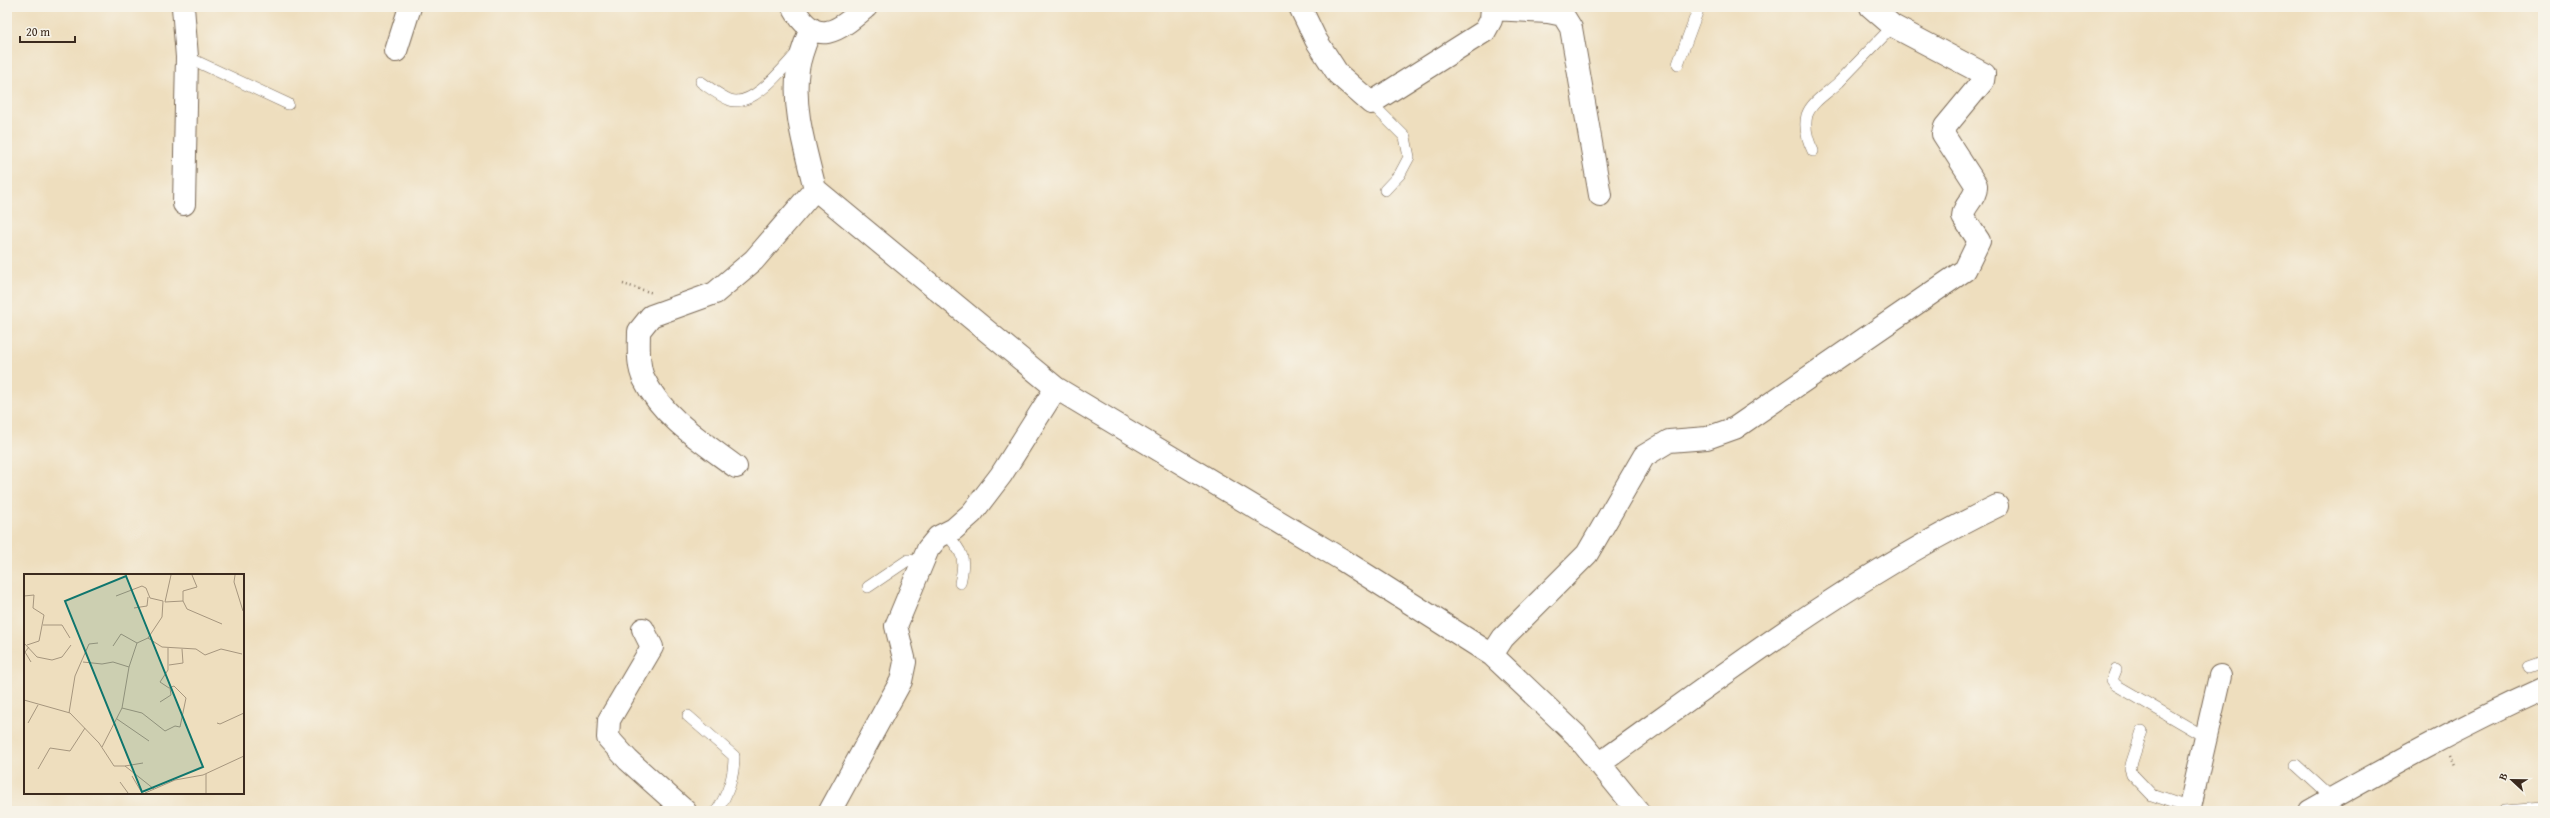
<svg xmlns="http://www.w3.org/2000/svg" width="2550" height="818" viewBox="0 0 2550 818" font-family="'Gentium Book Plus',serif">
<rect width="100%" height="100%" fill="#f7f3e8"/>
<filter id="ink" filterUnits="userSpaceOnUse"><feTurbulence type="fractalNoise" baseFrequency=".025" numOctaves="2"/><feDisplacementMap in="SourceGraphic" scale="8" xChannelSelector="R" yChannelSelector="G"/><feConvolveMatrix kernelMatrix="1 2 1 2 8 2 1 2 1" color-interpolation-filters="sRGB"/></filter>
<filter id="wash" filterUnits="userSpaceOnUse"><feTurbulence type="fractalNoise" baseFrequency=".012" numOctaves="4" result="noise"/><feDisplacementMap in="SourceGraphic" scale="16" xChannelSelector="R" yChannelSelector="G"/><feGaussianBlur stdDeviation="0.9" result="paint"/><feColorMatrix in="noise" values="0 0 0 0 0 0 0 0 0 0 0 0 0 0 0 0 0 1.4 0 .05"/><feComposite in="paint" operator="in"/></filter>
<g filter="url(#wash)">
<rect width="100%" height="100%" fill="#eedebe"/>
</g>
<g filter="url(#ink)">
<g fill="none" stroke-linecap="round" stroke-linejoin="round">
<defs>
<path id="service" d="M187,57L288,104
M1678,64L1699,7
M701,82C710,88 720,96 730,100C753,108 784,67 798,52
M1371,103L1405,137L1409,157L1400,174L1385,190
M1813,151C1808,141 1804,127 1807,115C1812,101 1829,92 1839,82C1857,63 1875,45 1893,26
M946,533C963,553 966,557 960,583
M868,587L908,560L922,562
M2529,667L2543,662
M2116,670L2112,680L2116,685L2205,737
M688,716L734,756C734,778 728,793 717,811
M2142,731L2130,768L2132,774L2152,795L2190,808
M2296,765L2332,798
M2505,811L2543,808"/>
<path id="minor" d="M183,7L187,57L184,204
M793,7C817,50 839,30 866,7
M1300,7L1316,40L1338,74L1371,103L1485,31L1491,20L1492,7
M1492,9L1548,12L1563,15L1571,28L1600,195
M396,51L410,7
M815,189L1056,388L1341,559L1492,655
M736,467C704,443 662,417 644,379C637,366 639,345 639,331L651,316L715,293L754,260L815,189C806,151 792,109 798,69C800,55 806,41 811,28
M643,629L652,647L609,720L608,738L628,760L685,811
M1599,764C1728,672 1854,575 1997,506
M830,811L901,681L905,662L896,626L928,549L938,537L954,529L972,513L1001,475L1056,388
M1638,811L1576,735L1492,655L1503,638L1587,554L1644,456L1669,441L1707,438L1735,428L1965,270L1979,241L1963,217C1963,204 1977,199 1976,185L1943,134L1945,127L1983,81L1984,74L1893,26L1871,7
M2189,811L2220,676
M2310,811C2386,768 2463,725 2543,689"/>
</defs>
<use href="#service" stroke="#7a6956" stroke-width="12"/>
<use href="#minor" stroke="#7a6956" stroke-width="24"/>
<path stroke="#7a6956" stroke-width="2.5" stroke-dasharray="1 3" stroke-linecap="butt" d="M623,284L653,293
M2450,756L2454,765"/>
<use href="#service" stroke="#fff" stroke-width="11"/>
<use href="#minor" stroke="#fff" stroke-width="22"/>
</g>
</g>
<g transform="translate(24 574)">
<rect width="220" height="220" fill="#eedebe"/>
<path fill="none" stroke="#a6967e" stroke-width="1" d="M147,1L141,28L159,27V17L173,13L168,1M211,1L210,8L219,37M0,22L10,21L9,34L20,41L15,67L3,71M92,22L118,12L122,14L126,24L139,27L138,43L124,64L138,73L172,75L181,81L197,75L218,80M159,27L163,35L198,50M110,34L123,32L124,23M19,51H38L46,64M0,69L13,83L28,86L38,83L47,71M89,72L97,60L113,69L124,64M5,73L1,78L7,88M59,88L78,90L89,88L105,93M145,91L159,89L158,75M0,126L46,139L75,169L90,192H101L130,215M136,128L147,121L146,114M98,134L105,93L113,69M45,139L51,102L65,70L74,69M93,145L125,167M4,149L14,131M193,149L196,150L220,139M78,173L98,134L118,139L141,157L151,152L156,153L162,124L150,112L145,114L136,108L144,96V74M101,192L119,189M14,195L26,174L46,177L61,154M182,200V219M108,202L118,219M96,208L104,219M121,219L151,206L179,201L220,182"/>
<path fill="#0f766e" fill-opacity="0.15" stroke="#0f766e" stroke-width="2" d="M102,2L179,193L118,218L41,27Z"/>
<rect width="220" height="220" fill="none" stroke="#3b2a1e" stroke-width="2"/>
</g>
<rect width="2550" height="818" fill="none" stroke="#f7f3e8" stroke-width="24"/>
<g transform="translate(2512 780) rotate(292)" stroke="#f7f3e8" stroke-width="3" paint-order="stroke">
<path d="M0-3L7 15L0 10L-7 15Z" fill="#3b2a1e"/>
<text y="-6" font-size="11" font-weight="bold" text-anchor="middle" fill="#3b2a1e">B</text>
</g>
<path d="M20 36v6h55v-6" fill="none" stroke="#3b2a1e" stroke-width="2"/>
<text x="26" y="36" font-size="12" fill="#3b2a1e" stroke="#f7f3e8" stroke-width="3" paint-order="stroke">20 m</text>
</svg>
